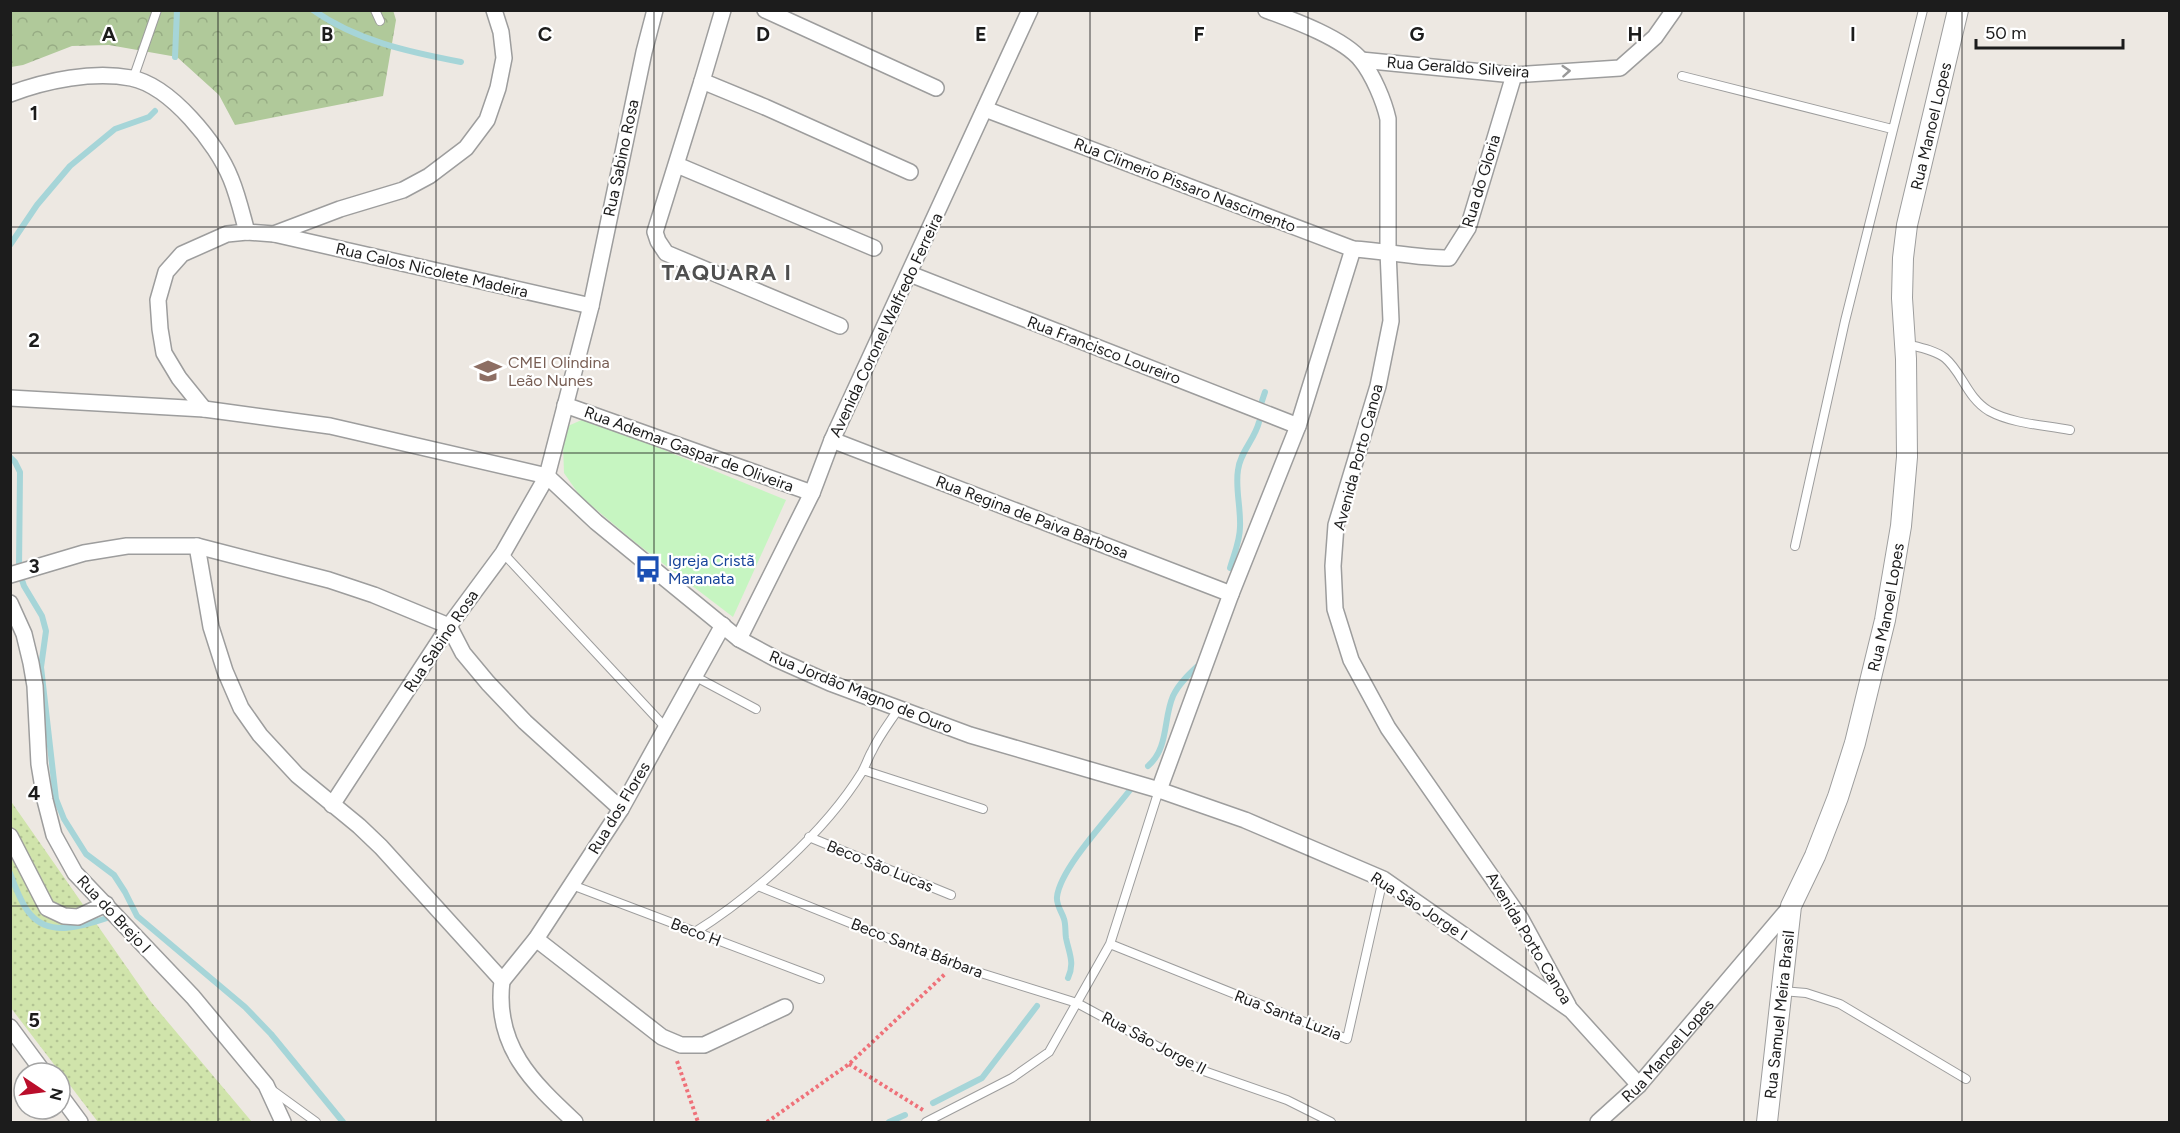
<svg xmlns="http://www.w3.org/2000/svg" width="2180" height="1133" viewBox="0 0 2180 1133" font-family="Figtree,sans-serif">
<defs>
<pattern id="grass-dots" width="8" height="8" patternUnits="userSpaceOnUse" patternTransform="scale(1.5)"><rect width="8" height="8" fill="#d0e4ab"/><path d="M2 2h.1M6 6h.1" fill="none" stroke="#b2c393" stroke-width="1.8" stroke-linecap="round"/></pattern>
<pattern id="forest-crowns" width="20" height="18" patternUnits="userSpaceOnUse" patternTransform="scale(1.5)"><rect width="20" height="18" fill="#b0c99a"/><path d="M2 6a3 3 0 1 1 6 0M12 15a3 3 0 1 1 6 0" fill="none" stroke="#97ac84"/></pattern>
</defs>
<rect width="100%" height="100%" fill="#ede8e2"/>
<path fill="url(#grass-dots)" d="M10,800L151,1002L252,1122H98L11,1008Z"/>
<path fill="url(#forest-crowns)" d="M393,10L396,20L383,96L235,125L219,95L177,57L109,45L72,46L23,65L11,67V11Z"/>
<path fill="#c6f5c1" d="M586,418L786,500L733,617L636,543L580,496L564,473L563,445L568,426Z"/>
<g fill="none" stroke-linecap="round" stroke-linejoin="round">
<path stroke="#a6d5d8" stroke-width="6" d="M313,10C357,41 409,52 461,62
M175,57L177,10
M10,245L37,205L70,166L115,129L149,117L155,111
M1260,407L1265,392
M10,457L15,462L20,472L19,570
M1230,568C1234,554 1240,541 1240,527C1241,508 1235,488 1238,470C1240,452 1255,439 1259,422
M20,574L24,586L42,616L46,631L41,667L56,799L64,819L86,854L114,875L125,892L137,916L245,1007L271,1034L343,1122
M1148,766C1169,748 1163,719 1173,696C1179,683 1191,672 1201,663
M10,873C14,884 23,907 31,915C51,938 86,925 110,917
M1068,978C1075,963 1069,953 1066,938C1065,932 1066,925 1064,919C1062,912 1056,905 1057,897C1060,868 1111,815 1130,790
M933,1103L982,1078L1037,1006
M889,1122L905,1115"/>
<defs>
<path id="service" d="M375,10L380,21
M1682,76L1892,129
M133,79L157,10
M1906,344C1918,347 1935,350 1945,358C1962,372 1967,398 1989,411C2013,424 2044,425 2070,430
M1795,546L1845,321L1923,10
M503,553L666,728
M696,677L756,709
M863,770L983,809
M809,837L951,895
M572,885L820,979
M758,886L955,965L1077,1003L1201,1070L1287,1100L1331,1122
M695,932C754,895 825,832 862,772C866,765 868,758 872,751C879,736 890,722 899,708
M1110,944L1347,1039L1383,879
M1782,991L1806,993L1840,1004L1966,1079
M272,1090L316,1122
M926,1122L1012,1078L1049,1052L1110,944L1159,790"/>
<g id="minor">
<path d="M723,10L702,81L765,107L910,172"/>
<path d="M765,10L936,88"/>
<path d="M1266,10C1293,20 1343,38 1361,60C1373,75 1384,101 1388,119V251L1391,321L1378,386L1336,525L1333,566L1335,609L1351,660L1388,728L1521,919L1568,1005"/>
<path d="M1361,60L1514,75L1620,68L1655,37L1674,10"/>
<path d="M702,81L655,232L658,241L666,253L840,326"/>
<path d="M10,94C47,80 93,71 131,78C171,86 217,144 231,179C238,196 242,214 247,232"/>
<path d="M985,109L1353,249C1386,251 1417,258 1449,258L1468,228L1514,75"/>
<path d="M677,165L874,248"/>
<path d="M274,234L340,209L403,190L429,176L466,148L487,120L498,88L504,58L501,32L494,10"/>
<path d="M910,274L1298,426"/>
<path d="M10,398L204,409L330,426L547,476L596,522L739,639L776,659L830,683L970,735L1159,790L1245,820L1383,879L1571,1010L1639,1085"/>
<path d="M565,405L812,493"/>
<path d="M204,409L179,378L164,353L160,329L158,300L166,272L182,254L227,234L247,232L274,234L591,306"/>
<path d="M832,440L1231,594"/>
<path d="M197,546L211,627L225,671L241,708L260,735L297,775L359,826L381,847L500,978L502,981C494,1046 532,1082 575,1122"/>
<path d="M10,575L84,553L127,546H197L329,580L374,595L449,626L463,653L488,683L525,722L621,809"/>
<path d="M10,603L24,634L31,663L35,686L39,764L45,800L54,835L75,873L193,997L266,1085L283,1122"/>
<path d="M739,639L812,493L832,440L1030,10"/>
<path d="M1159,790L1231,594L1298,426L1353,249"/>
<path d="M332,805L449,626L503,553L547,476L591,306L644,52L655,10"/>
<path d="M10,836L47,908L64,916L78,917L106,904"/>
<path d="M536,939L662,1037L681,1045H704L785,1007"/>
<path d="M502,981L536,939L621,809L723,625"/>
<path d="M10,1027L44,1073"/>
<path d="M60,1095L80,1122"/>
<path id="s1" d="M1598,1122L1639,1085L1791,906"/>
</g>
<g id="tertiary">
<path id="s2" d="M1767,1122L1791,906L1815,856L1838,797L1855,743L1885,620L1901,526L1907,457L1906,359L1902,298L1903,258L1907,225L1958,10"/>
</g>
</defs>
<use href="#service" stroke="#9d9d9d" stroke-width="10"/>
<use href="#minor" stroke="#9d9d9d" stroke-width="18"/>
<use href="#tertiary" stroke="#9d9d9d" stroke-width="22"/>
<path stroke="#ef7179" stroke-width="4" stroke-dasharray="3 3" stroke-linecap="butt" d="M677,1061L698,1122
M849,1064L923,1110
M767,1122L849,1064L946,973"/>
<use href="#service" stroke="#fff" stroke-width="8"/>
<use href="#minor" stroke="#fff" stroke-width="15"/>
<use href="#tertiary" stroke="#fff" stroke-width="20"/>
</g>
<defs><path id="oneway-chevron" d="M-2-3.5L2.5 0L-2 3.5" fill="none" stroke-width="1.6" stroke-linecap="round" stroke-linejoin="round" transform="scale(1.5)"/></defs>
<use stroke="#999" href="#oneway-chevron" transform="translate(1566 71) rotate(-4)"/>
<path fill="none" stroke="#1c1c1c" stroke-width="1.5" stroke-opacity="0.55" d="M218,10V1122M436,10V1122M654,10V1122M872,10V1122M1090,10V1122M1308,10V1122M1526,10V1122M1744,10V1122M1962,10V1122M10,227H2170M10,453H2170M10,680H2170M10,906H2170"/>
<defs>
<symbol id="school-bare" viewBox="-9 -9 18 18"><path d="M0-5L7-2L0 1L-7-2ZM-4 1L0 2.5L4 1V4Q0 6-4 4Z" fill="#8d6e63" stroke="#fff" stroke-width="2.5" paint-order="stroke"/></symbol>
<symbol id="bus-bare" viewBox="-9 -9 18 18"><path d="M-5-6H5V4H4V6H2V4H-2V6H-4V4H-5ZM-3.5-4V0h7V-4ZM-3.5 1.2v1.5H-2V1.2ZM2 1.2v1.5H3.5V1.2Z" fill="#1a4fb4" stroke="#fff" stroke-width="2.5" paint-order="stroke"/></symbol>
</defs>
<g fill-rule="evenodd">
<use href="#school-bare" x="469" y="352" width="38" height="38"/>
<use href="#bus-bare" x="629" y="550" width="38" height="38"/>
</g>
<g text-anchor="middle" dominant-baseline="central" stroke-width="4.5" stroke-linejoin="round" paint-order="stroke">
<g font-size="16" fill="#1c1c1c" stroke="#fff">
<text transform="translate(1458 67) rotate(4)">Rua Geraldo Silveira</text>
<text stroke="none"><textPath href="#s2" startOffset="1018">Rua Manoel Lopes</textPath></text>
<text transform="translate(621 158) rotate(-78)">Rua Sabino Rosa</text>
<text transform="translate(1481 181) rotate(-73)">Rua do Gloria</text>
<text transform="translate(1185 185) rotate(21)">Rua Climerio Pissaro Nascimento</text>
<text transform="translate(432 270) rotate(13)">Rua Calos Nicolete Madeira</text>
<text transform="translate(886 325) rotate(-65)">Avenida Coronel Walfredo Ferreira</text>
<text transform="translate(1104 350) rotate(21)">Rua Francisco Loureiro</text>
<text transform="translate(689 449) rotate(20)">Rua Ademar Gaspar de Oliveira</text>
<text transform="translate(1358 457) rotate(-75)">Avenida Porto Canoa</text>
<text transform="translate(1032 517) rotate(21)">Rua Regina de Paiva Barbosa</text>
<text stroke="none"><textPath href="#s2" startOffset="532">Rua Manoel Lopes</textPath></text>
<text transform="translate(441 641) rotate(-56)">Rua Sabino Rosa</text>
<text transform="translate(861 692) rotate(22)">Rua Jordão Magno de Ouro</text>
<text transform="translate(619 808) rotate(-59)">Rua dos Flores</text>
<text transform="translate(880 866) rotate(22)">Beco São Lucas</text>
<text transform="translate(1419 906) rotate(33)">Rua São Jorge I</text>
<text transform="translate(114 914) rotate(47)">Rua do Brejo I</text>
<text transform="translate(696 932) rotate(21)">Beco H</text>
<text transform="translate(1529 938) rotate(59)">Avenida Porto Canoa</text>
<text transform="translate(917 948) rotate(21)">Beco Santa Bárbara</text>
<text stroke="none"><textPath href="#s2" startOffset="108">Rua Samuel Meira Brasil</textPath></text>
<text transform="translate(1288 1015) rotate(21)">Rua Santa Luzia</text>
<text transform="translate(1154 1043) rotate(28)">Rua São Jorge II</text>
<text stroke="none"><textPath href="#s1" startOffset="100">Rua Manoel Lopes</textPath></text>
</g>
<g font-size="16" fill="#785e54" stroke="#fff" text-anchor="start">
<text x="508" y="362">CMEI Olindina<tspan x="508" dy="18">Leão Nunes</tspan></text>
</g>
<g font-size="16" fill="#164399" stroke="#fff" text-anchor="start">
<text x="668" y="560">Igreja Cristã<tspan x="668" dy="18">Maranata</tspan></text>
</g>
<g font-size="22" font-weight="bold" letter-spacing="1.5" fill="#4f4f4f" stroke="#fff">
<text x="727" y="272">TAQUARA I</text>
</g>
</g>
<g font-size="20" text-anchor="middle" font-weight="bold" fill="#1c1c1c" stroke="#fff" stroke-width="4.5" stroke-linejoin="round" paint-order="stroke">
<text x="109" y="41">A</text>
<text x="327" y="41">B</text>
<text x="545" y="41">C</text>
<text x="763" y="41">D</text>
<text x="981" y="41">E</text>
<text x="1199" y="41">F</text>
<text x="1417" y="41">G</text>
<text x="1635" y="41">H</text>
<text x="1853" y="41">I</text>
<text x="34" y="120">1</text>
<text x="34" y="347">2</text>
<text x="34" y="573">3</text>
<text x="34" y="800">4</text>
<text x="34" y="1027">5</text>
</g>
<rect width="2180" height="1133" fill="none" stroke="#1c1c1c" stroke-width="24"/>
<g transform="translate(42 1091) rotate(103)"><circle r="28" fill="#ffffff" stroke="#a4a4a4" stroke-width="1.5"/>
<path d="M0-4.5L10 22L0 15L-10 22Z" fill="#ba0e2b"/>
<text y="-9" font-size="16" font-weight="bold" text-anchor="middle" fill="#1c1c1c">N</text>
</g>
<path d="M1976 39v9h147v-9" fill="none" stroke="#1c1c1c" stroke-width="3"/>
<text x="1985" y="39" font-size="18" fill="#1c1c1c" stroke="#ffffff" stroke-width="4.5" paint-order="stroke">50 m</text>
</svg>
